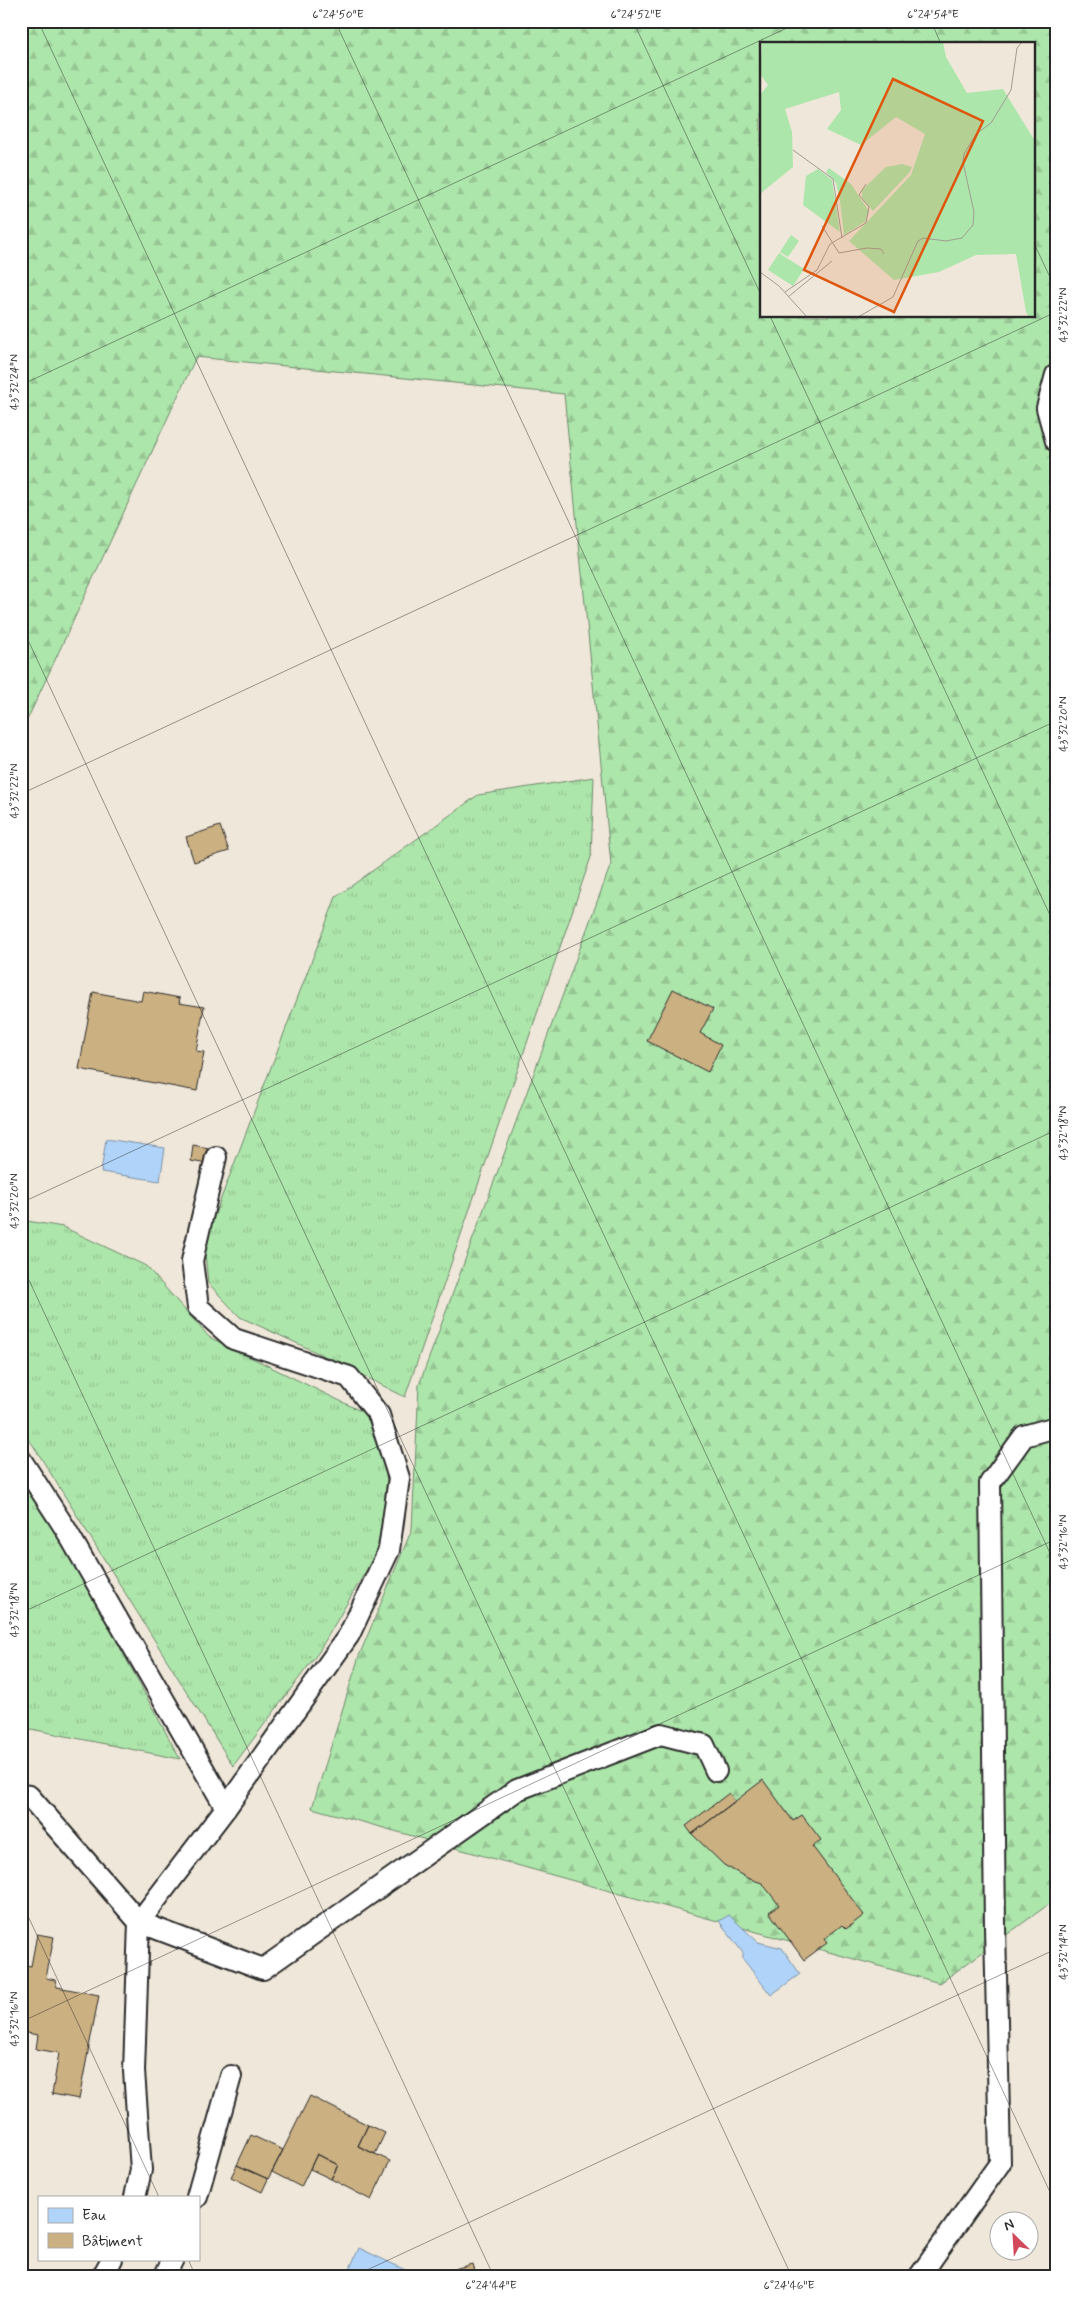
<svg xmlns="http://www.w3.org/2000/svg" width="1077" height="2298" viewBox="0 0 1077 2298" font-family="Mynerve,sans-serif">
<defs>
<pattern id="grass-tufts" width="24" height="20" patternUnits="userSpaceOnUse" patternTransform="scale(1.25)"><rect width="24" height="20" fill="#ade6ab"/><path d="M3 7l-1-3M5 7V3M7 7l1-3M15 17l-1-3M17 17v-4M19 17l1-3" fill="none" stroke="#95c593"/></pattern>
<pattern id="forest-firs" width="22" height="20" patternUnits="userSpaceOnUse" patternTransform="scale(1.25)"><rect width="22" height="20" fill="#ade6ab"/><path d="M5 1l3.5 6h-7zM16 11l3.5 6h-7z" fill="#95c593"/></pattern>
</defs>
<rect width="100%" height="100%" fill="#efe7d9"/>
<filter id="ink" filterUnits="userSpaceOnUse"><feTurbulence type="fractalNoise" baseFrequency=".02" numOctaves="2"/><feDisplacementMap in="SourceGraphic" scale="10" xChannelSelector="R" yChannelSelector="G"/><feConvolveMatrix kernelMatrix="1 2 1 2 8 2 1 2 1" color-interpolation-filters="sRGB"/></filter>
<g filter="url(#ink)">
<path fill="url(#grass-tufts)" stroke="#6c886b" d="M594,777L591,857L405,1397L331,1359L240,1317L208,1283L204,1243L336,897L478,795Z
M21,1220L63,1227L146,1266L209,1337L371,1416L388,1465L381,1545L318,1653L233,1766L33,1445L21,1431Z
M21,1474L51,1519L180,1759L21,1727Z"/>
<path fill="url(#forest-firs)" stroke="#6c886b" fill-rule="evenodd" d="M21,21H1056V1899L940,1983L312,1808L359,1656L412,1529L419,1385L611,864L564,394L196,357L21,733ZM761,44H1033V316H761Z"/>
<path fill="#b0d4f9" stroke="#7b90a7" d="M106,1139L165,1148L160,1181L101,1172Z
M729,1915L758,1942L782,1948L800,1974L771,1995L743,1959V1953L719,1921Z
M359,2248L420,2277H346Z"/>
<path fill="#cbb081" stroke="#2b2b2b" d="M220,826L229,851L194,862L186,837Z
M673,989L713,1009L700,1033L721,1045L708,1072L647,1041Z
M143,991L180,998L179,1003L204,1007L196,1051L204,1052L197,1091L79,1069L93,992L141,1001Z
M193,1145L209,1148L207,1164L191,1161Z
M763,1780L793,1821L802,1815L821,1840L812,1846L864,1915L846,1929L842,1925L824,1939L827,1943L804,1960L769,1912L779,1905L762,1883L747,1878L724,1865L692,1834Z
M729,1793L735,1801L692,1834L686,1826Z
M37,1934L54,1937L46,1978L55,1980L57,1987L99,1995L79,2099L52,2094L59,2053L36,2049L38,2035L21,2032V1964L31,1966Z
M310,2096L368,2125L358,2146L390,2161L371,2200L331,2179L338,2165L317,2154L301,2187L272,2172Z
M368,2125L385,2133L375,2154L358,2146Z
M251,2135L283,2150L268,2179L237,2165Z
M317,2154L338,2165L331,2179L310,2169Z
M237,2165L268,2179L262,2192L231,2177Z
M472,2264L476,2277H449L447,2271Z"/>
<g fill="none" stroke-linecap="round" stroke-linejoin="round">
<defs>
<path id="lane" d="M1056,375L1047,408L1056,441
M21,1460L65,1528L226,1808
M21,1795L29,1796L139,1922L263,1969L517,1790L661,1734L704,1745L716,1771
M135,2197L141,2170L134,2071L139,1922L226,1808L349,1635L389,1550L399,1478L379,1415L349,1377L234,1339L198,1307L192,1261L216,1157
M197,2197L231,2076
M102,2277L112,2259
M164,2277L173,2259
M919,2277L1000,2163L995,1926L990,1483L1024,1436L1056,1427"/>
</defs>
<use href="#lane" stroke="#2b2b2b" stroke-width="24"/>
<use href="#lane" stroke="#fff" stroke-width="20"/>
</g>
</g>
<path fill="none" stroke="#2b2b2b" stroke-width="1" stroke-opacity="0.45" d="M38,21L1056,2205M335,21L1056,1566M633,21L761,295M931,21L941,44M1033,241L1056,290M770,316L1056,928M21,385L802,21M21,625L792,2277M21,794L1056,312M21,1203L1056,721M21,1263L494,2277M21,1613L1056,1130M21,1901L159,2197M21,2022L1056,1539M188,2259L196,2277M352,2277L1056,1949"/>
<g transform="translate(760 42)">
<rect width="275" height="275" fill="#efe7d9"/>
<path d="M142,122L152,125L149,131L113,169L102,156V148L126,125ZM69,126L91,142L109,169L105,180L84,193L80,159L76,141L66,130ZM58,127L72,138L80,190L43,163L46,134Z" fill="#ade6ab"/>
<path d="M2,0H183L186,15L207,51L243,47L275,99V275H269L266,270L256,212L216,213L179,230L134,238L89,199L151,133L165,92L136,75L101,103L67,87L81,68L79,50L25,67L32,90L33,125L0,152V53L8,43L0,32Z" fill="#ade6ab"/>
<path d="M31,193L39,199L28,215L20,210ZM19,211L44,227L33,244L8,228Z" fill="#ade6ab"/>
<path fill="none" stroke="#a19c93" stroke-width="1" d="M33,108L73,137L82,196M62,184L79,211L107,206L121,207L124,212M0,230L19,244L47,275M25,250L57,228L70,202L106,181L109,165L99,153L106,142M28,255L72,219M98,275L133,255L158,199L163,196L186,199L202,196L213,183L214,170L203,120L204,112L216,92L231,81L251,48L257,6L262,0"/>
<path fill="#df570e" fill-opacity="0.15" stroke="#df570e" stroke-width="2.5" d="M133,37L223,79L134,270L44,228Z"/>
<rect width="275" height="275" fill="none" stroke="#2b2b2b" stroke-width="2.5"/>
</g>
<rect width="1077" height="2298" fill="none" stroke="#fff" stroke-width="55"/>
<rect x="38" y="2196" width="162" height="65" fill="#ffffff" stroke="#aaaaaa"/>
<rect x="48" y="2208" width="25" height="15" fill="#b0d4f9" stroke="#aaaaaa"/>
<text x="82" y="2220" font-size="15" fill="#2b2b2b">Eau</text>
<rect x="48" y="2233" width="25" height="15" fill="#cbb081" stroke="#aaaaaa"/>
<text x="82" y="2246" font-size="15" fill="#2b2b2b">Bâtiment</text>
<g transform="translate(1014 2236) rotate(335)"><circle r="24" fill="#ffffff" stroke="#aaaaaa"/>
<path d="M0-4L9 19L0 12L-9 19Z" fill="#d1495b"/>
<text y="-8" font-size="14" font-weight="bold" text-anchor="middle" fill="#2b2b2b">N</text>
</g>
<rect x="28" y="28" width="1022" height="2242" fill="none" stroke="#2b2b2b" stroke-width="2"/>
<g font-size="12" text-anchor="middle" fill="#2b2b2b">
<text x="338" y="18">6°24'50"E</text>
<text x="636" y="18">6°24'52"E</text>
<text x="933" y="18">6°24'54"E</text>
<text transform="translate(1063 315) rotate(-90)" y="4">43°32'22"N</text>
<text transform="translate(14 382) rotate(-90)" y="4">43°32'24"N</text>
<text transform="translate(1063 724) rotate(-90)" y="4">43°32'20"N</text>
<text transform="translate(14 791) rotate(-90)" y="4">43°32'22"N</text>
<text transform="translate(1063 1133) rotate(-90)" y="4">43°32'18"N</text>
<text transform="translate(14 1201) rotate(-90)" y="4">43°32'20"N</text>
<text transform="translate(1063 1542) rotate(-90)" y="4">43°32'16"N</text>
<text transform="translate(14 1610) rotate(-90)" y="4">43°32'18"N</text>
<text transform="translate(1063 1952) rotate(-90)" y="4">43°32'14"N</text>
<text transform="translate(14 2019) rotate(-90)" y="4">43°32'16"N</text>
<text x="491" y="2289">6°24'44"E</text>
<text x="789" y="2289">6°24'46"E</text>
</g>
</svg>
